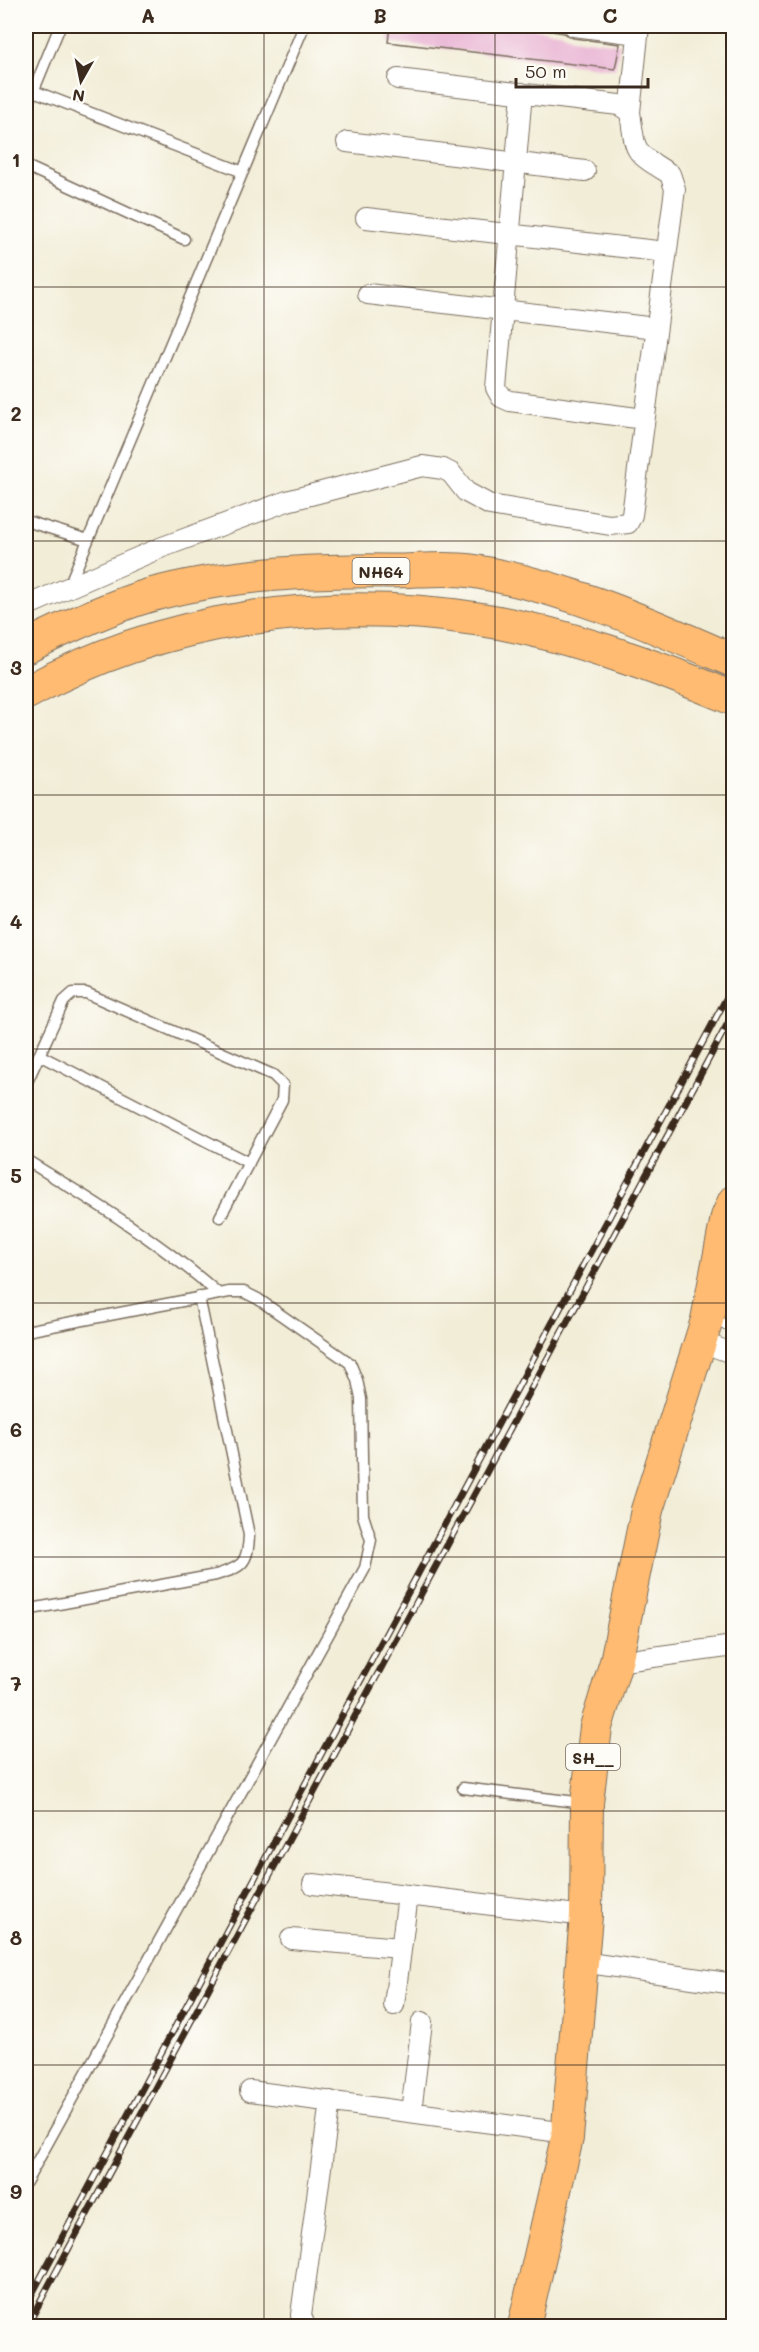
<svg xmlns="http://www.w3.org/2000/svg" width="759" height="2352" viewBox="0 0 759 2352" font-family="Mali,sans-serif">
<rect width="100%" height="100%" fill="#fdfcf7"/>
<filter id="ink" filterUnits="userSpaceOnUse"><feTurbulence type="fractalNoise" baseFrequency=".0167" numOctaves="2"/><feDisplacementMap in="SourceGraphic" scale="12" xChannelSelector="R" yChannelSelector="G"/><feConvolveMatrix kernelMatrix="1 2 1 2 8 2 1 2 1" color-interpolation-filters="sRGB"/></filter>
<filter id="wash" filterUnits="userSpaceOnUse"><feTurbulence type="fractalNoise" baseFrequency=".008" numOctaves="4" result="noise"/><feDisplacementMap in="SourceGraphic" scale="24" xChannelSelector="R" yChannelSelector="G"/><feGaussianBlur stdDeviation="1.35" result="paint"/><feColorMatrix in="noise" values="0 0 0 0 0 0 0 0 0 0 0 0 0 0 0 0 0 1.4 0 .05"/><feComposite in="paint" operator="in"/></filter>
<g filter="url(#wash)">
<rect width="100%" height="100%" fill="#f2edd7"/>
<g id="blocks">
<path fill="#e8b0d2" d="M390,26H520L564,33L573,38L620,44L615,69L388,42Z"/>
</g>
</g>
<g filter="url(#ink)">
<use href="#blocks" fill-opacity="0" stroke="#7b6e5f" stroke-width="1.5"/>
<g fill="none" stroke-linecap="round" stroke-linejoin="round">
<defs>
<path id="service" d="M26,88L243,172
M26,109L60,26
M26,166L184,239
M26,521L88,540
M68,588L304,26
M39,1055L249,1163
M26,1084L64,1001L73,993H86L273,1075L283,1085L282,1100L220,1217
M26,1160C93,1201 159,1241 219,1294
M710,1321L734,1326
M26,1331L229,1292H244L258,1299L350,1363L357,1380L361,1399L363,1515L371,1540L365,1568L26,2182
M26,1610L216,1575C242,1567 248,1564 249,1535L199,1297
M463,1788L584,1803"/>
<path id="minor" d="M574,26L638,34
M522,93L496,388L501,397L510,401L644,419
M630,112L639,26
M347,142L585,171
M366,218L666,252
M368,294L656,328
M26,606L160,548L287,501L422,466L443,469L451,473L466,492L490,505L610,525L628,523L632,515L675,189L670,174C632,151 636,154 630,112L619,105L398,79
M701,1342L729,1352L734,1357
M616,1662L734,1646
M313,1884L586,1916
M291,1939L401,1948
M582,1962L734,1984
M394,2005L408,1895
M250,2091L567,2133
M411,2112L422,2022
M305,2326L301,2315L330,2101"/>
<path id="primary" d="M524,2326L567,2138L586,1916L587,1803L596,1727L616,1662L647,1510L707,1320L727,1217L734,1201"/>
<path id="trunk" d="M26,647C64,628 105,609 147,596C223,574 312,570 390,571C417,571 446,567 472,571C563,585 650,624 734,661
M26,693C162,617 325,595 478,619C558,631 659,667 734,699"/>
</defs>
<use href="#service" stroke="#7b6e5f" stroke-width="13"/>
<use href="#minor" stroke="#7b6e5f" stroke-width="22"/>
<use href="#primary" stroke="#7b6e5f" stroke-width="34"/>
<use href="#trunk" stroke="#7b6e5f" stroke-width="35"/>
<use href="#service" stroke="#fff" stroke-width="10"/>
<use href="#minor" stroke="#fff" stroke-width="20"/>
<use href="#primary" stroke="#febb71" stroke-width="32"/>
<use href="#trunk" stroke="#febb71" stroke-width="33"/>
<defs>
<path id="rail" d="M26,2305L734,984
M27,2326L734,1012"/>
</defs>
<use href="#rail" stroke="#3b2a1e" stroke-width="7"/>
<use href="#rail" stroke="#fdfcf7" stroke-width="4.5" stroke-dasharray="14" stroke-linecap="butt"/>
</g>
</g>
<path fill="none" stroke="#3b2a1e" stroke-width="1.5" stroke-opacity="0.55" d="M264,26V2326M495,26V2326M26,287H734M26,541H734M26,795H734M26,1049H734M26,1303H734M26,1557H734M26,1811H734M26,2065H734"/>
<g text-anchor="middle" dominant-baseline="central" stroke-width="4.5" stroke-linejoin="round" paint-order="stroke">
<g fill="#fdfcf7" stroke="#75695f" stroke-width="1.5">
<rect x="352.5" y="558" width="57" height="26" rx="4.5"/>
<rect x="566" y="1744" width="54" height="26" rx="4.5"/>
</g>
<g font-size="16" font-weight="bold" fill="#3b2a1e">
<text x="381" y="571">NH64</text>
<text x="593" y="1757">SH__</text>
</g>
</g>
<rect width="759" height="2352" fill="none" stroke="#fdfcf7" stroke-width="66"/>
<g transform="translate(81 81) rotate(189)" stroke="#fdfcf7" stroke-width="4.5" paint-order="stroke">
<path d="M0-4.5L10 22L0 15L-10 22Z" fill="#3b2a1e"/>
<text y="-9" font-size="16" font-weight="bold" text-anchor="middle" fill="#3b2a1e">N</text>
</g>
<path d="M516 78v9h132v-9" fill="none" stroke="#3b2a1e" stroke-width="3"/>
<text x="525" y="78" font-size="18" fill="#3b2a1e" stroke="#fdfcf7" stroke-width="4.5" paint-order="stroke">50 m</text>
<rect x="33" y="33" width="693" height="2286" fill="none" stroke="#3b2a1e" stroke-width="2"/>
<g font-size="20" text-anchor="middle" font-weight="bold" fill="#3b2a1e">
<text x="148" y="23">A</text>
<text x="380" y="23">B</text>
<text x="610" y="23">C</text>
<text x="16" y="167">1</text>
<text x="16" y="421">2</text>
<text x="16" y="675">3</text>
<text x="16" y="929">4</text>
<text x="16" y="1183">5</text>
<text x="16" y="1437">6</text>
<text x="16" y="1691">7</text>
<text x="16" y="1945">8</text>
<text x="16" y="2199">9</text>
</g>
</svg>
